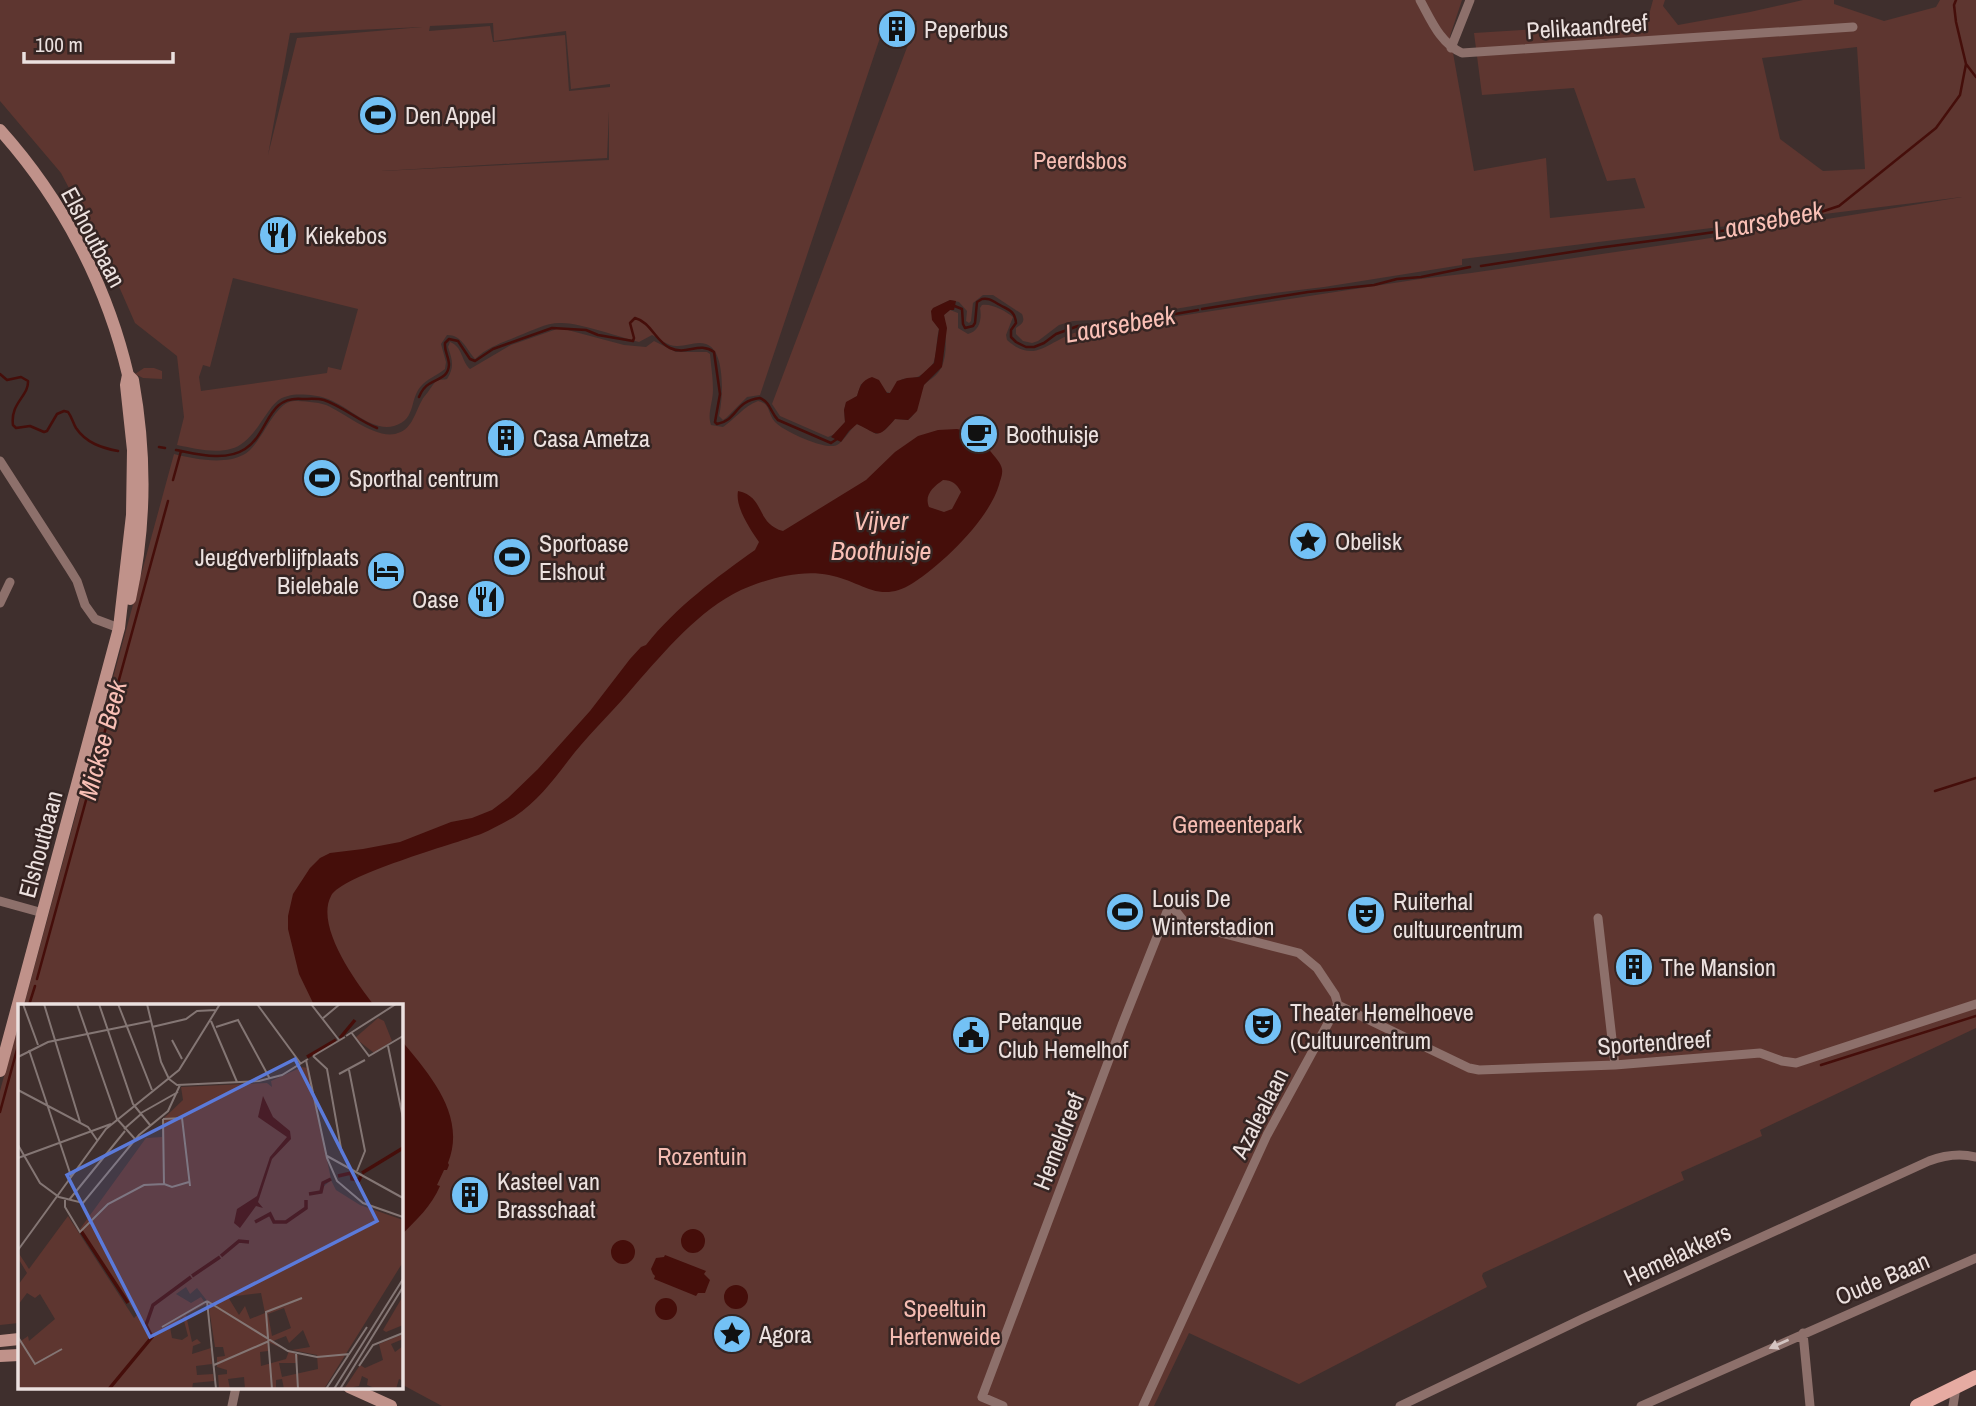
<svg xmlns="http://www.w3.org/2000/svg" width="1976" height="1406" viewBox="0 0 1976 1406" font-family="'Archivo Narrow',sans-serif">
<rect width="100%" height="100%" fill="#3f2f2d"/>
<path fill="#5e3630" fill-rule="evenodd" d="M0,0H1462L1450,36L1474,171L1546,158L1550,218L1645,208L1635,178L1607,181L1574,88L1482,95L1474,33L1647,22L1653,0H1665L1663,6L1678,25L1750,12L1803,0H1834V4L1884,21L1936,7L1940,0H1976V1028L1760,1130L1762,1136L1681,1172L1684,1180L1483,1273L1482,1276L1487,1287L1299,1384L1189,1333L1154,1406H442L401,1384V1005H24L174,454C194,459 224,465 243,455C262,446 273,402 294,401C303,401 317,402 326,405C345,413 373,438 395,434C412,430 414,415 421,402C423,397 427,394 430,389C432,387 434,382 437,381C440,379 444,380 447,379C455,367 452,359 448,347L450,342C463,347 461,361 470,369L511,345L557,329H564L624,345L646,347L654,341L676,352H707L710,354C711,366 713,378 713,390C713,402 707,414 711,425L723,427C735,419 744,406 758,401C771,404 767,413 775,422C783,431 826,451 837,445C843,442 851,429 856,424L862,426L876,434L885,430L895,419L908,420C919,412 917,402 921,390C924,381 935,379 940,370C949,355 945,331 944,315L950,310L958,313V328L968,334C980,331 982,318 980,308L982,305C991,303 1006,311 1013,317L1006,335L1007,340C1037,367 1050,337 1082,331L1420,279L1471,273L1698,240L1962,197L1462,259V265L1324,287L1257,295L1116,319L1073,321L1059,325L1038,341L1032,343L1023,341L1016,334V328C1023,324 1025,321 1022,314L993,295H983L973,303L971,321L969,323L966,321L967,311L959,302L950,300L934,308V322L939,329C934,347 941,367 919,376C914,379 908,378 902,379L890,393L861,384L857,396L846,403L844,410L845,422L837,433L828,437L780,416L772,404L917,21L889,11L760,395L747,397L726,418L723,420L719,416C723,400 726,350 706,344C696,341 688,346 678,346C669,347 660,339 652,335L639,342C620,337 577,322 560,323C545,323 532,331 518,336C502,343 488,347 475,359C466,349 462,335 447,335L441,344L446,362L445,369C438,375 429,378 423,384C408,398 418,419 394,426C372,433 346,404 325,398C316,395 297,393 288,396C278,398 273,405 268,412C261,422 254,434 244,442C227,457 197,449 177,445L184,417L177,356L135,323L110,266L61,173L0,101ZM493,23L494,41L566,31L571,89L610,84V87L569,91L565,35L493,42L490,26L429,31L430,26ZM422,27L297,38L268,155L290,33ZM1857,47L1865,169L1823,171L1780,139L1762,58ZM609,111V160L381,171L607,158ZM233,278L358,309L341,370L328,367L327,373L201,391L199,377L203,365L210,367Z
M144,368H154L162,371V379L143,378L135,374Z
M19,1021V1323L0,1325V1091Z"/>
<path fill="#450e0a" fill-rule="evenodd" d="M950,300L956,301L954,310H950L944,315L947,328L942,367L924,385L917,411L908,420L895,419C876,441 879,434 857,424L849,431L841,442L831,437L845,422L844,410L846,402L857,396C860,386 861,381 872,377L879,380L887,393H890L897,381L907,378L919,377L934,363L939,329L932,320L931,311L933,308Z
M957,429C972,432 981,440 991,452C995,457 1001,463 1002,469C1003,475 1000,480 999,485C989,519 943,564 913,583C879,605 862,581 829,575C801,569 766,579 741,590C699,610 665,651 635,685C616,708 594,729 575,752C556,776 540,800 514,817C503,823 492,829 481,834C454,844 342,875 331,896C315,926 356,982 374,1005H314L299,974L288,929V916L293,894L310,868L320,858L330,853L363,849L400,842L451,822L472,818L492,810L508,798L538,769L590,711L630,659L641,647L646,645C676,607 717,577 755,550L759,542C750,529 735,507 738,491C766,497 755,523 783,531L866,480L895,452L918,436L938,430ZM943,480C952,480 957,484 961,492L952,509L944,512L929,507C924,495 933,487 943,480Z
M401,1040C429,1074 467,1115 448,1163L449,1165L447,1170H444L437,1185L440,1186C432,1205 416,1221 401,1235Z
M681 1241a12 12 0 1 1 24 0a12 12 0 1 1-24 0Z
M611 1252a12 12 0 1 1 24 0a12 12 0 1 1-24 0Z
M665,1255L706,1271L704,1274L710,1280L705,1293H698L696,1296L654,1279L655,1276L653,1274L651,1269L656,1258L664,1257Z
M724 1297a12 12 0 1 1 24 0a12 12 0 1 1-24 0Z
M655 1309a11 11 0 1 1 22 0a11 11 0 1 1-22 0Z"/>
<g fill="none" stroke-linecap="round" stroke-linejoin="round">
<path stroke="#450e0a" stroke-width="2.5" d="M1966,64L1976,77
M1481,266L1597,248L1673,238L1797,220L1839,206L1936,128L1960,95L1966,64L1956,22L1954,5L1956,0
M952,305L962,309L963,324L965,328L973,326L975,323L977,302L982,299C991,298 992,301 1000,305C1009,310 1015,311 1016,323L1011,330V337L1016,342L1026,347H1034L1044,343L1056,334L1078,326L1112,325L1198,310
M1202,309L1308,292L1374,285L1397,279L1421,277L1470,267
M0,374L7,380L21,377L28,381C29,396 10,403 13,425L16,428L30,426L44,432L47,431L57,414L64,411L68,412C72,417 73,423 76,428C86,443 102,448 118,451
M419,397C421,392 424,387 429,384C438,378 448,378 449,365C449,357 444,351 445,343L449,339L458,341L470,359L475,361L493,349L552,328L586,330L598,335L633,341L634,338L630,323L635,318C651,322 655,341 670,348C687,356 699,341 714,352L720,394L715,422L717,424C738,420 734,401 760,398C771,403 770,412 778,420L831,443L837,439
M159,447L165,448
M176,450C197,454 225,462 245,449C270,433 266,396 302,399C309,399 317,398 324,400C342,406 359,421 377,428
M173,480L181,451
M1935,791L1976,778
M37,979L168,501
M29,1005L35,986
M1821,1065L1976,1016
M0,1112L19,1042"/>
<path stroke="#8d706b" stroke-width="9" d="M1420,0C1431,20 1440,43 1462,53L1853,27
M1451,48L1470,0
M0,461L69,568L77,581L85,605L95,619L119,628
M0,603L10,582
M0,901L43,913
M1170,904L1187,925
M1598,918L1615,1065
M1338,1005L1469,1068L1479,1070L1615,1065L1760,1053L1782,1061L1796,1063L1976,1004
M1803,1333L1810,1406
M232,1406L236,1387
M1003,1406L982,1397L1122,1025L1172,899
M1143,1406L1267,1135L1338,1005L1335,995L1317,968L1299,953L1194,926L1187,925L1160,931
M1400,1406L1584,1318L1929,1161C1945,1155 1959,1153 1976,1157
M1641,1406L1976,1258
M1953,1406L1956,1387"/>
<path stroke="#c0928a" stroke-width="12" d="M0,130C62,199 107,285 128,375L133,380C146,452 146,527 130,599
M0,1071L119,628L132,515L133,450L126,385L128,375
M0,1341L19,1339
M0,1356L19,1355
M349,1387L391,1406"/>
<path stroke="#e6aba2" stroke-width="14" d="M1917,1406L1976,1377"/>
</g>
<defs><path id="oneway-solid" d="M-6-.8H1V-3.2L6.5 0L1 3.2V.8H-6Z" transform="scale(1.75)"/></defs>
<use fill="#d4c5c2" href="#oneway-solid" transform="translate(1779 1344) rotate(156)"/>
<defs>
<symbol id="building-disc" viewBox="-11 -11 22 22"><circle r="9.5" fill="#73c1f5" stroke="#352523"/><path d="M-4-6H4V6H1V3H-1V6H-4ZM-2.5-4.3h1.7v1.8h-1.7ZM.8-4.3h1.7v1.8H.8ZM-2.5-1h1.7V.8h-1.7ZM.8-1h1.7V.8H.8Z" fill="#111"/></symbol>
<symbol id="stadium-disc" viewBox="-11 -11 22 22"><circle r="9.5" fill="#73c1f5" stroke="#352523"/><path d="M0-5a6.5 5 0 1 0 0 10a6.5 5 0 1 0 0-10ZM-3.5-1.8h7v3.6h-7Z" fill="#111"/></symbol>
<symbol id="restaurant-disc" viewBox="-11 -11 22 22"><circle r="9.5" fill="#73c1f5" stroke="#352523"/><path d="M-5-6h1v4h1v-4h1v4h1v-4h1v5L-1.5 .5V6h-2V.5L-5-1ZM5-6V6H3V1.5H1.5Q1.5-4 5-6Z" fill="#111"/></symbol>
<symbol id="cafe-disc" viewBox="-11 -11 22 22"><circle r="9.5" fill="#73c1f5" stroke="#352523"/><path d="M-5.5-4.5H6V0H3Q3 3.5 0 3.5H-2.5Q-5.5 3.5-5.5 0ZM3-3.2v2h1.7v-2ZM-6 4.5H4V6H-6Z" fill="#111"/></symbol>
<symbol id="sight-disc" viewBox="-11 -11 22 22"><circle r="9.5" fill="#73c1f5" stroke="#352523"/><path d="M0-6L1.8-2.2L6-1.7L2.9 1.2L3.7 5.4L0 3.3L-3.7 5.4L-2.9 1.2L-6-1.7L-1.8-2.2Z" fill="#111"/></symbol>
<symbol id="hotel-disc" viewBox="-11 -11 22 22"><circle r="9.5" fill="#73c1f5" stroke="#352523"/><path d="M-6-4.5h1.5V1H6V5H4.5V3h-9V5H-6ZM-4 0a1.8 1.8 0 1 1 3.6 0ZM.5 0V-2.5h3Q6-2.5 6 0Z" fill="#111"/></symbol>
<symbol id="theatre-disc" viewBox="-11 -11 22 22"><circle r="9.5" fill="#73c1f5" stroke="#352523"/><path d="M-5-5.5Q0-4 5-5.5V0Q5 5 0 6Q-5 5-5 0ZM-3.3-2.5H-1v1.5H-3.3ZM1-2.5H3.3v1.5H1ZM-2.8 1Q0 5.5 2.8 1Z" fill="#111"/></symbol>
<symbol id="civic-disc" viewBox="-11 -11 22 22"><circle r="9.5" fill="#73c1f5" stroke="#352523"/><path d="M-.6-6.5H3V-4.5H.6V-3L4-1V1h2V6H-6V1h2V-1L-.6-3ZM-1.2 2.5V6h2.4V2.5Z" fill="#111"/></symbol>
</defs>
<g fill-rule="evenodd">
<use href="#building-disc" x="875" y="7" width="44" height="44"/>
<use href="#stadium-disc" x="356" y="93" width="44" height="44"/>
<use href="#restaurant-disc" x="256" y="213" width="44" height="44"/>
<use href="#cafe-disc" x="957" y="412" width="44" height="44"/>
<use href="#building-disc" x="484" y="416" width="44" height="44"/>
<use href="#stadium-disc" x="300" y="456" width="44" height="44"/>
<use href="#sight-disc" x="1286" y="519" width="44" height="44"/>
<use href="#stadium-disc" x="490" y="535" width="44" height="44"/>
<use href="#hotel-disc" x="364" y="549" width="44" height="44"/>
<use href="#restaurant-disc" x="464" y="577" width="44" height="44"/>
<use href="#stadium-disc" x="1103" y="890" width="44" height="44"/>
<use href="#theatre-disc" x="1344" y="893" width="44" height="44"/>
<use href="#building-disc" x="1612" y="945" width="44" height="44"/>
<use href="#theatre-disc" x="1241" y="1004" width="44" height="44"/>
<use href="#civic-disc" x="949" y="1013" width="44" height="44"/>
<use href="#building-disc" x="448" y="1173" width="44" height="44"/>
<use href="#sight-disc" x="710" y="1312" width="44" height="44"/>
</g>
<g text-anchor="middle" dominant-baseline="central" stroke-width="5" stroke-linejoin="round" paint-order="stroke">
<g font-size="24" fill="#ece1df" stroke="#352523">
<text transform="translate(1587 26) rotate(-4)">Pelikaandreef</text>
<text transform="translate(94 237) rotate(62)">Elshoutbaan</text>
<text transform="translate(40 844) rotate(-75)">Elshoutbaan</text>
<text transform="translate(1654 1042) rotate(-4)">Sportendreef</text>
<text transform="translate(1259 1113) rotate(-63)">Azalealaan</text>
<text transform="translate(1058 1141) rotate(-69)">Hemeldreef</text>
<text transform="translate(1677 1254) rotate(-25)">Hemelakkers</text>
<text transform="translate(1882 1278) rotate(-23)">Oude Baan</text>
</g>
<g font-size="24" fill="#ece1df" stroke="#352523" text-anchor="start">
<text x="924" y="29">Peperbus</text>
<text x="405" y="115">Den Appel</text>
<text x="305" y="235">Kiekebos</text>
<text x="1006" y="434">Boothuisje</text>
<text x="533" y="438">Casa Ametza</text>
<text x="349" y="478">Sporthal centrum</text>
<text x="1335" y="541">Obelisk</text>
<text x="539" y="543">Sportoase<tspan x="539" dy="28">Elshout</tspan></text>
<text x="359" y="557" text-anchor="end">Jeugdverblijfplaats<tspan x="359" dy="28">Bielebale</tspan></text>
<text x="459" y="599" text-anchor="end">Oase</text>
<text x="1152" y="898">Louis De<tspan x="1152" dy="28">Winterstadion</tspan></text>
<text x="1393" y="901">Ruiterhal<tspan x="1393" dy="28">cultuurcentrum</tspan></text>
<text x="1661" y="967">The Mansion</text>
<text x="1290" y="1012">Theater Hemelhoeve<tspan x="1290" dy="28">(Cultuurcentrum</tspan></text>
<text x="998" y="1021">Petanque<tspan x="998" dy="28">Club Hemelhof</tspan></text>
<text x="497" y="1181">Kasteel van<tspan x="497" dy="28">Brasschaat</tspan></text>
<text x="759" y="1334">Agora</text>
</g>
<g font-size="24" fill="#f5bcb2" stroke="#352523">
<text x="1080" y="160">Peerdsbos</text>
<text x="1237" y="824">Gemeentepark</text>
<text x="702" y="1156">Rozentuin</text>
<text x="945" y="1308">Speeltuin<tspan x="945" dy="28">Hertenweide</tspan></text>
</g>
<g font-size="26" font-style="italic" fill="#fac0b6" stroke="#352523">
<text transform="translate(1768 220) rotate(-11)">Laarsebeek</text>
<text transform="translate(1120 324) rotate(-10)">Laarsebeek</text>
<text x="881" y="520">Vijver<tspan x="881" dy="30">Boothuisje</tspan></text>
<text transform="translate(102 740) rotate(-75)">Mickse Beek</text>
</g>
</g>
<g transform="translate(18 1004)">
<rect width="385" height="385" fill="#3f2f2d"/>
<path d="M360,14L366,17L374,37L356,49L337,34ZM284,63L290,64L313,175L305,179L303,185L313,176L318,186L342,201L385,216V258L306,385H266L264,375L258,376V385H227L226,373L210,375L212,385H201L200,371L209,370V366L199,363V353L207,352L205,343H197L190,298L179,284L172,290L168,283L158,290L173,299L183,293L188,300L168,311L174,338L179,335L183,339L175,342L174,350L193,344L194,360L178,362L179,371L195,370L196,377L175,379L174,385H0V332L3,337L10,332L11,337L37,315L22,290L17,294L9,289L0,301V281L9,269L0,254V248L11,265L50,212L116,314L119,311L62,225L128,134L144,133V116L165,96L163,83L249,79L254,83L253,77ZM243,289L247,309L232,315L227,302L221,311L210,293ZM266,304L273,324L254,332L250,310ZM165,313L170,332L164,336L154,334L152,323ZM285,326L292,343L274,346L299,351L300,365L264,373L261,359H279L280,351L271,347L268,355L243,362L242,348L250,347V338L270,347L255,337L268,332L271,339ZM385,292V321L368,328L365,326ZM385,330V335L373,340L377,348L385,342V377L381,375L378,385H359L349,381L350,375L344,372L341,382L326,385L342,361L347,364L365,356L361,340Z" fill="#5e3630" fill-rule="evenodd"/>
<path d="M245,92L255,113L272,127L273,135L254,155L240,198L245,204L238,202L222,224L216,219L219,205L239,192L252,153L269,133L240,113Z" fill="#450e0a"/>
<path fill="none" stroke="#450e0a" stroke-width="3.5" d="M322,34L337,16M289,53L318,36M344,169L385,144M320,172L333,169L334,175L341,176L343,172M291,190L303,188L305,179L313,175M237,218L252,210L256,218H268L288,204V196M63,227L110,299M203,252L221,237L231,238M174,272L202,253M91,385L134,333L128,321L135,301L173,273"/>
<path fill="none" stroke="#847674" stroke-width="2" d="M5,0L20,41M26,0L62,118M59,0L99,115L117,135M81,0L115,100L132,121M100,0L134,86M129,0L143,58L151,75M239,0L283,60M293,0L321,36M304,15L322,0M193,17L219,78M134,23L168,15L179,7L198,6M198,23L220,16L252,75M333,28L351,52L385,32M328,32L378,0M154,36L164,55M370,42L385,114M11,46L53,172M295,52L309,65L324,150M295,52L327,33M0,53L30,38L133,17M288,56L309,154L319,177L345,199L385,213M331,66L347,147L339,167M321,70L347,56M151,75L159,81L241,77L264,71L290,55M0,86L70,123L79,136M123,109L160,88M145,115L146,180L154,183L171,178M145,115L164,114L172,182M106,125L123,110M0,141L22,179L41,193L65,199L121,131L150,107L162,81M309,152L385,194M0,154L93,120M47,196V203L62,228L90,200L126,181L146,180M51,196L107,127M0,246L88,125L161,66L202,0M189,297L270,347L299,353L332,350M189,297L198,385M144,323L189,297M0,333L17,360L44,345M278,349L280,385M196,361L251,337M341,362L355,341L385,329M254,385L248,308L284,294M308,385L349,323M316,385L385,275M322,385L385,283"/>
<path fill="#5b7ada" fill-opacity="0.15" stroke="#5b7ada" stroke-width="3.5" d="M277,55L359,217L132,333L49,171Z"/>
<rect width="385" height="385" fill="none" stroke="#ece1df" stroke-width="3.5"/>
</g>
<path d="M24 52v10h149v-10" fill="none" stroke="#ece1df" stroke-width="3.5"/>
<text x="35" y="52" font-size="21" fill="#ece1df" stroke="#352523" stroke-width="5" paint-order="stroke">100 m</text>
</svg>
